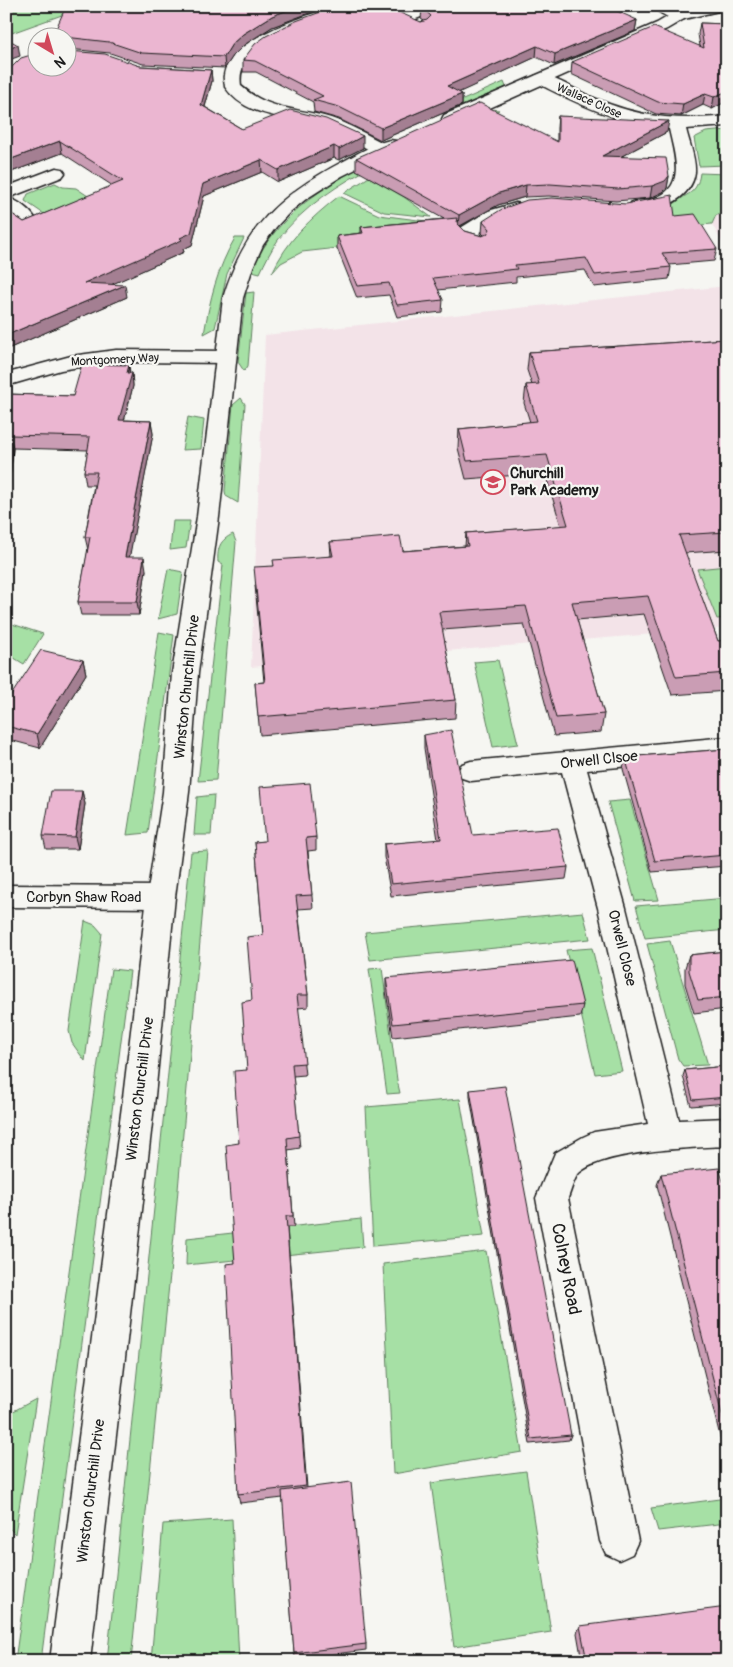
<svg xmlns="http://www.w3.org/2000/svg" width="733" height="1667" viewBox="0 0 733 1667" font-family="Pangolin,sans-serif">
<rect width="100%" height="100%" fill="#f6f6f2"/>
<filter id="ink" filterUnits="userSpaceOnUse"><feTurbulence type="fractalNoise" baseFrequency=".02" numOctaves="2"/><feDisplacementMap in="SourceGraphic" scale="10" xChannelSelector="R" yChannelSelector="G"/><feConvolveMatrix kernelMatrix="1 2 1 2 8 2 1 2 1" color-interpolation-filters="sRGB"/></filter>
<g filter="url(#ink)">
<path fill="#f3e3e8" d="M727,214V252L712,224L716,215Z
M727,286V628L251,667L265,335Z"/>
<path fill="#a6e0a5" stroke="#617e60" d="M6,6H87L6,35Z
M504,82L506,87L453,110H440Z
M488,109L499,110C429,141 325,176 278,240C271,250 265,262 260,273L252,271C284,185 411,144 488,109Z
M727,130V165L699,166L694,138L706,132Z
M700,173L727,174V214L716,215L712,224L660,229C664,222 668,210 673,205C686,192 697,196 700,173Z
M369,177L404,197L431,217L384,212L344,193Z
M55,183L63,187L76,188L100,204L44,214L25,201L28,194Z
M339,196L379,215L426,221L338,248L302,252L281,263L272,273C287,240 311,218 339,196Z
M235,238H244L227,274L215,328L204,334C210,299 217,269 235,238Z
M254,292L248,366L244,371L238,362L246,293Z
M241,398L245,404L238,503L226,496L225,491L233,405Z
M188,417L204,420L201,449L182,450Z
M173,521H190L186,548L170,550Z
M233,534L236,542L216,780L198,781L223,565L218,562C217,548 220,540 233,534Z
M727,566V618L717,619L697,569Z
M168,569L183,572L177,614L158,619Z
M6,622L43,634L24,664L6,653Z
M159,632L174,635L148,833L127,835Z
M498,660L518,744L493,747L474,662Z
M214,795L211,835H194L197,797Z
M630,800L659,900L635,901L608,802Z
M208,851L174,1235L131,1661H107L191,852Z
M727,898V930L645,938L636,906Z
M583,912L590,939L370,960L365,932Z
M85,921L95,925L102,933L85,1061L72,1043L69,1031Z
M670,941L708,1065L683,1066L678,1059L647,944Z
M592,948L622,1071L595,1074L566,950Z
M382,968L397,1080L400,1093L387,1094L369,969Z
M111,969L130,971L41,1661H15Z
M460,1099L484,1236L373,1246L366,1107Z
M361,1219L363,1247L186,1265L187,1238Z
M486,1251L522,1452L393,1474L383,1264Z
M36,1399L15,1534L6,1525V1415Z
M526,1471L551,1632L454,1647L431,1483Z
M727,1498V1523L658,1531L651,1508Z
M232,1519L239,1661H151L163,1524Z"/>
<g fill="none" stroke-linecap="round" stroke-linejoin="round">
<defs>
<path id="street" d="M334,6H356L354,9C325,21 264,37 245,64C240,71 240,78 241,86C271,112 295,107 331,118C351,125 369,136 387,145L390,149L387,153L381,154L375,153C357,143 339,132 319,126C286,115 247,119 225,87C225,83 223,79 224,75C229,38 305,17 334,6Z
M423,6H444L442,9L408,22H398L395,19L398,16Z
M652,6C664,6 678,5 687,16L684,19C673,22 663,14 654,9Z
M541,74C559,79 577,91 594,98C640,118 677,121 727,116V126L686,129C689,142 696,159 695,172C692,199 656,216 632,210L629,206L632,202C639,200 648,200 655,198C687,187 674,153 669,129C620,124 578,104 535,82L533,79L535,76Z
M56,168L62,169L65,173L62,177L8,198C17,200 30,210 35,218L32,222C21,225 15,219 6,212V187Z
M516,203L522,204L525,208L522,212L500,219L479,233L487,241L485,245C474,248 463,242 457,233L459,229L488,211Z
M116,350L226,351L233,353L236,357L233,361L226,363L134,362L98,364L61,370L6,386L8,373L71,356Z
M727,737V757L587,770L626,908L679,1120L727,1118V1146C691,1148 605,1150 579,1173C574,1178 571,1191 568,1198L638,1541L632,1554L619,1560L606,1554L600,1541L536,1198L555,1153L583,1137L594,1132L648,1124L598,908L562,772L471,781L462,778L458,771L462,764L471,761Z
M6,885L161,886L171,889L175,897L171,905L161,908L6,907Z"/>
<path id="secondary" d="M701,6H727V9L684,19L667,29L456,123H444L442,119L444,115L657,23L674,13Z
M390,140L396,141L399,145L396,149L342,176L306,199L290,212L276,227L263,245L253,267L243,298L219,517L198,673L189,792L175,897L154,1106L90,1661H50L122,1106L147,897L163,792L172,673L197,517L223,298C244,228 278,196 342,162C357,154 373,144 390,140Z"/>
</defs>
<use href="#street" stroke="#1c1c1c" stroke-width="3"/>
<use href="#secondary" stroke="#1c1c1c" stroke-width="3"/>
<use href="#street" fill="#f6f6f2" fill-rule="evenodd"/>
<use href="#secondary" fill="#f6f6f2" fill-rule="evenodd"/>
</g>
<path fill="#ca9db4" stroke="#1c1c1c" d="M66,6H328L272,27L244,45L233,56L225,68L143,64L110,53L68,49Z
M394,6H417L404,11Z
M422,8L637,20L635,31L554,65L536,57L459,92L462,94V105L381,140L339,119L314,112L313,102L256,72H243V60L424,21L421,19Z
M727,17V101L712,109L703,105L681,116L656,114L571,74L572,62L700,46L698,34L700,23L725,24Z
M140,66L211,70L212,81L205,107L242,129L363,148L339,160L334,158L278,182L262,172L204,196L192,245L183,249L184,252L112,284L127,297L10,348L6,345V210L24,222L113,186L62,153L6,174V69L38,68Z
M558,116L667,132L622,156L669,176L667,188L663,192L650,198L616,201L549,196L525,197L498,205L460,226L465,231L482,236L484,235L482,233L483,221L675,216L717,249L714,261L669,265L671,267L669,279L594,287L585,270L516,277V282L438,290L443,300L442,312L397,317L389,295L357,298L337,248V236L361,233V227L444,219L356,170V158L557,141V128Z
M727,339V550L685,553L718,641L727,640V691L672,695L644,614L577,620L604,714L601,732L554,736L524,624L442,630L456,700L455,718L260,735L255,683L264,682L255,585L273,566L331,556L330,542L403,551L465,546L466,533L561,526L545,473L466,479L458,448L459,429L530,422L524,403L526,385H532L527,370L529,352Z
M129,365L130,373H132L133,386L124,420L151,421L153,434L129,557L146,570L139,615H81L78,602L88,550L85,537L94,485H86L84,472L88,450L13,448L8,501H6V394L73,396Z
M83,660L86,674L40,748L6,739V703Z
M424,735L473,835L568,867L566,879L391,896L384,857V844L438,840L424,748Z
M727,749V866L652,872L623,769L625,757Z
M82,791L85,804L78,849H46L43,836Z
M316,837V850L308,851L313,908L298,909L308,995V1007L298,1008L305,1075L293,1076L300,1148L288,1150L294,1227H287L307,1488L366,1644V1650L296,1659L294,1653L283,1498L240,1503L238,1494L235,1263L239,1143L247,1070L252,1000L263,935L255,842Z
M727,951V1009L694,1013L685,984V968L689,955Z
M386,978L583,1005L580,1017L393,1037L386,991Z
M727,1066V1103L691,1106L683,1076L685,1070Z
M470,1090L571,1435L569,1440L530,1444L470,1097Z
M661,1174L727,1194V1464L657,1185Z
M580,1626L727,1661H582L577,1633Z"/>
<path fill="#a47f92" stroke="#1c1c1c" d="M298,6H328L272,27L244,45L233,56L225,68L224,57L232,44L243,34L272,16Z
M404,6H417L404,11Z
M637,20L635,31L554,65L555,54Z
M18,45L20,56L9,60L6,63V50Z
M537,46L536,57L447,98V86Z
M211,70L212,81L202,117L201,105Z
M727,91V101L712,109L714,97Z
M462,94V105L381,140V128Z
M705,94L703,105L681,116L683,104Z
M669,121L667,132L601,167L602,156Z
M363,136V148L339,160V149Z
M60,141L62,153L6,174V161Z
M334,146V158L278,182V170Z
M261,160L262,172L204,196L192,245L183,249L184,252L86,296L84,283L180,238L203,184Z
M669,176L667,188L663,192L650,198L652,186Z
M526,185L525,197L498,205L458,227L459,215L499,193Z
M125,285L127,297L10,348L7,335Z
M129,365L130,377L132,373L133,386L121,433L119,420Z
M151,421L153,434L127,570L125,557Z
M10,435L13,448L8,501L6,492V478Z
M144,557L146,570L139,615L137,602Z
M83,660L86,674L40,748L37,734Z
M82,791L85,804L78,849L75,837Z"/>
<path fill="#ebb6d1" stroke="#1c1c1c" d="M66,6H298L272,16L243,34L232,44L224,57L142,53L109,42L65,37L52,38Z
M337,6H385L421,22L427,20L431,16L422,8L426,6H606L637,20L555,54L537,46L447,86L462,94L381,128L339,107L313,100L323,96L255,61L243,60L255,44L266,36L296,21Z
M700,23L727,24V91L714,97L705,94L683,104L658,102L572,62L654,27L704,48Z
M6,38L18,45L6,50Z
M68,51L105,54L140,66L211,70L201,105L242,129L290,110L326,119L363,136L339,149L334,146L278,170L261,160L203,184L191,233L180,238L182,240L84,283L125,285L7,335H6V210L24,222L123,181L60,141L6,161V69L11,68L21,58L34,54L38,57V68H68Z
M480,103L558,142V116L669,121L602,156L666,158L669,176L665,181L652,186L618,189L550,184L526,185L499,193L459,215L356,158Z
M672,195L675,216L695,214L717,249L662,253L671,267L595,275L586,258L515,265L517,269L433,278L443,300L397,305L389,283L357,286L337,236L363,233L361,227L457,218L456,222L465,231L482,236L487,234L490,229L483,221L502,209L527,200L552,198L626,204Z
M727,339V532L679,535L718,641L727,640V673L676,677L648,596L572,602L604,714L556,718L526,606L439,612L456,700L258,717L255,683L265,682L254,567L274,566L273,560L333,556L330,542L400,536L403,551L468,546L466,533L568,525L547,455L467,461L459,429L537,421L526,385L539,384L529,352Z
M82,364L129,365L127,373H132L119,420L151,421L125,557H144L137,602H78L90,537H85L97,472H84L90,437L10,435L6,478V394L73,396Z
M41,650L83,660L37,734L6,726V703Z
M451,730L473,835L558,828L568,867L391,884L384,844L441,839L424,735Z
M727,749V855L655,861L625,757Z
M310,783L316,837L306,838L312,895L296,896L308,995H297L305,1063L292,1064L299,1136L287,1138L293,1216H286L306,1486L238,1494L226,1264L235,1263L226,1145L239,1143L234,1071L247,1070L242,1002L252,1000L247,937L263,935L255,842L265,841L260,787Z
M51,791H82L75,837L43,836Z
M727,951V997L698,1000L689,971V955Z
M572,960L583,1005L393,1024L386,978Z
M727,1066V1097L693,1100L685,1070Z
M505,1086L571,1435L531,1439L470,1090Z
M719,1168L727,1194V1434L661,1174Z
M351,1482L366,1644L294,1653L282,1491Z
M727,1607V1661H587L580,1626Z"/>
</g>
<defs>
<symbol id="school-ring" viewBox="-11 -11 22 22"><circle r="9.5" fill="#f6f6f2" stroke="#d1495b" stroke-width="1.5"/><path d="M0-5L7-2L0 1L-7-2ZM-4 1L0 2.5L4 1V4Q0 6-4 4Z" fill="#d1495b"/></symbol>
</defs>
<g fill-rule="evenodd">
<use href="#school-ring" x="479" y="468" width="28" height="28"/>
</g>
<g text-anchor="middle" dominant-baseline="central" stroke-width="4.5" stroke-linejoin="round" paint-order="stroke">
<g font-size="12" fill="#1c1c1c" stroke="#f6f6f2">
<text transform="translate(589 101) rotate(24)">Wallace Close</text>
<text transform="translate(115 360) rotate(-3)">Montgomery Way</text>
</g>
<g font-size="15" font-weight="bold" fill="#1c1c1c" stroke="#f6f6f2" text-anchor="start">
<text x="510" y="473">Churchill<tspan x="510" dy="17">Park Academy</tspan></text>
</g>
<g font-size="15" fill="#1c1c1c" stroke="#f6f6f2">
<text transform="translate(187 687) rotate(-84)">Winston Churchill Drive</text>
<text transform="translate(599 760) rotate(-6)">Orwell Clsoe</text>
<text x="84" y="897">Corbyn Shaw Road</text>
<text transform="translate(622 948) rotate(76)">Orwell Close</text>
<text transform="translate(140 1089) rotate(-83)">Winston Churchill Drive</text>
<text transform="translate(91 1491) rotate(-83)">Winston Churchill Drive</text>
</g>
<g font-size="18" fill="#1c1c1c" stroke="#f6f6f2">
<text transform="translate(566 1269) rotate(79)">Colney Road</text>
</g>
</g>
<rect width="733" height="1667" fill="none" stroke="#f6f6f2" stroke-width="25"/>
<rect x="12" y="12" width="708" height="1642" fill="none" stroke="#1c1c1c" stroke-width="2" filter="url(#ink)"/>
<g transform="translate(52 52) rotate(142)"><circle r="24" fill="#f6f6f2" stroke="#9f9f9c"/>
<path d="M0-4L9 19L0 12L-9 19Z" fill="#d1495b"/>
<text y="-8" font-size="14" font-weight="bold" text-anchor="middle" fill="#1c1c1c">N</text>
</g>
</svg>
